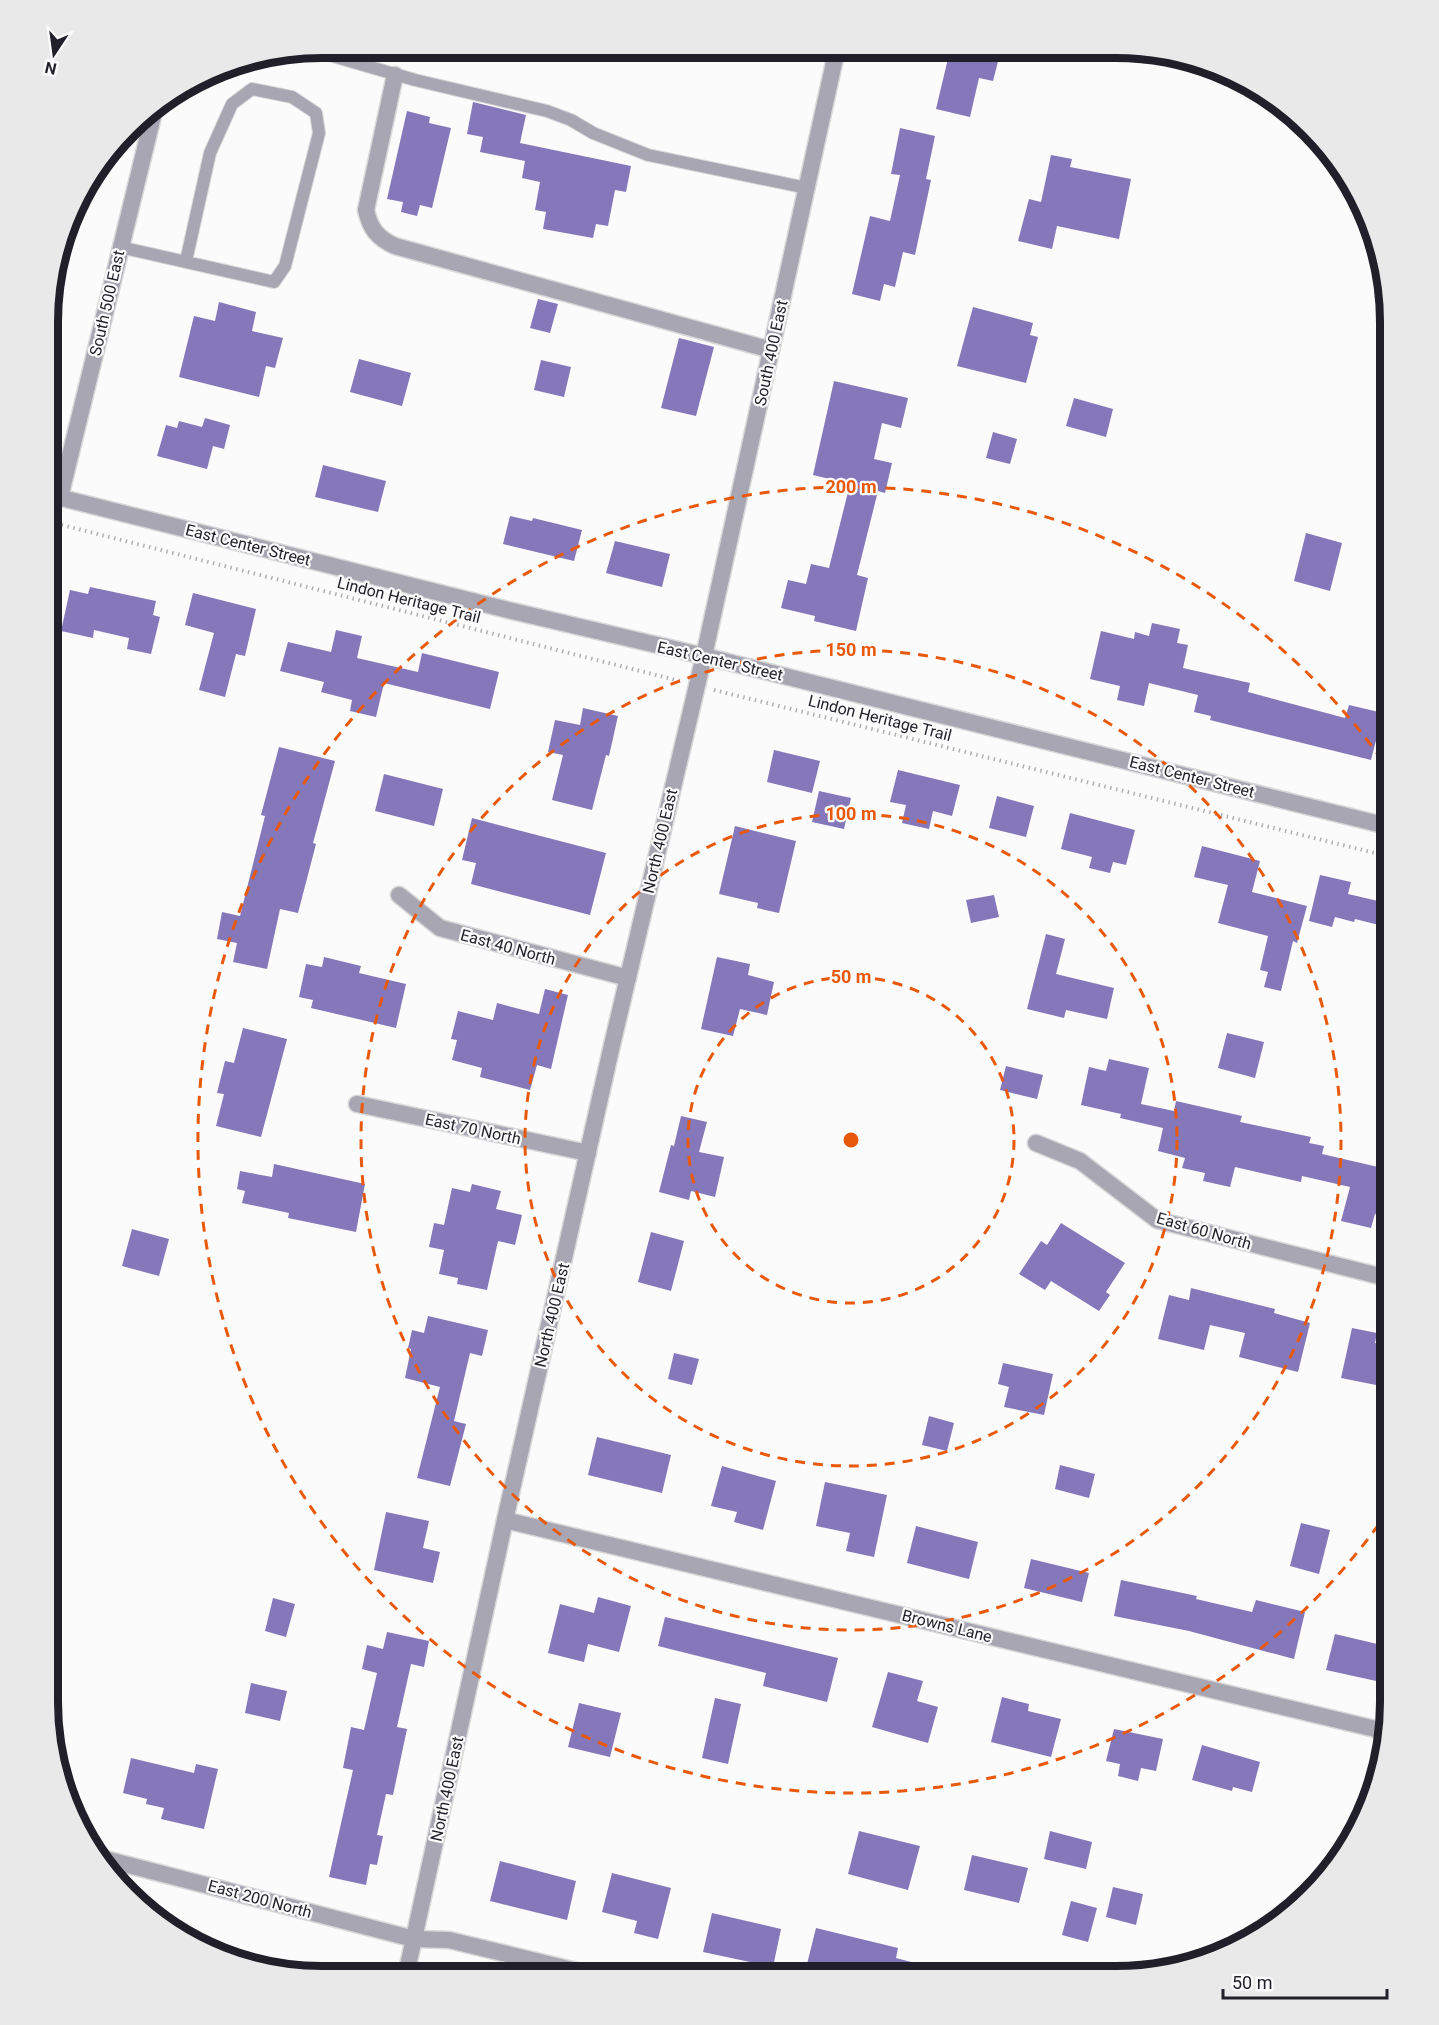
<svg xmlns="http://www.w3.org/2000/svg" width="1439" height="2025" viewBox="0 0 1439 2025" font-family="Roboto,sans-serif">
<rect width="100%" height="100%" fill="#fbfbfb"/>
<path fill="#8578ba" d="M950,50H982L1000,54L993,81L979,78L970,117L936,109Z
M473,102L526,115L520,143L631,166L626,192L615,190L608,226L596,224L593,238L543,229L546,212L535,210L540,182L522,178L525,161L480,152L483,137L467,134Z
M407,111L430,117L429,123L451,128L432,208L420,205L417,216L401,212L403,202L387,199Z
M900,128L935,136L926,179L931,180L915,255L903,252L895,287L884,284L880,301L852,294L870,216L890,221L900,175L891,174Z
M1051,155L1072,159L1070,167L1131,179L1119,239L1057,226L1052,249L1018,241L1029,199L1041,202Z
M538,299L558,304L550,333L530,328Z
M219,302L256,312L252,331L283,338L275,368L266,366L259,397L179,377L194,316L215,321Z
M973,307L1033,323L1030,335L1038,337L1026,383L957,366Z
M679,338L714,347L696,416L661,408Z
M359,359L411,373L402,406L350,392Z
M541,360L571,367L564,397L534,390Z
M834,381L908,398L901,428L882,423L874,459L892,463L885,493L878,491L857,575L868,578L856,631L814,621L815,616L781,608L788,580L806,584L811,564L829,568L850,484L813,475Z
M1074,398L1113,409L1106,437L1066,426Z
M205,418L230,425L224,449L213,446L207,469L157,456L166,425L177,428L179,421L202,427Z
M993,432L1017,439L1010,464L986,458Z
M323,465L386,481L378,512L315,497Z
M510,516L532,521L533,518L582,530L574,561L503,544Z
M1306,533L1342,543L1330,591L1294,581Z
M615,541L670,554L662,587L606,573Z
M90,587L156,601L153,615L160,617L151,654L127,649L129,638L94,630L93,638L61,631L70,590L88,594Z
M193,593L256,609L245,656L236,654L225,697L199,690L214,633L185,625Z
M1152,623L1180,629L1177,643L1188,645L1183,668L1250,683L1248,692L1345,718L1349,705L1383,713L1371,760L1210,720L1211,716L1194,712L1198,695L1149,683L1144,706L1117,700L1120,686L1090,679L1101,631L1134,639L1135,632L1149,636Z
M336,630L362,636L357,658L418,672L422,653L499,672L490,709L384,683L376,717L350,711L352,700L321,692L324,682L280,671L288,642L331,652Z
M583,708L618,716L609,756L606,755L592,810L552,800L563,755L548,752L555,720L580,725Z
M279,747L335,761L313,843L316,844L298,913L280,909L267,969L233,962L237,943L217,939L222,912L240,916L265,816L261,815Z
M774,750L820,761L812,793L767,782Z
M898,770L960,785L952,816L933,811L929,829L902,823L906,805L890,802Z
M384,774L443,789L434,826L375,811Z
M819,791L851,798L844,829L812,822Z
M997,796L1034,806L1026,837L989,828Z
M1070,813L1135,830L1126,865L1113,862L1110,873L1089,868L1092,857L1061,849Z
M472,818L606,853L590,915L471,884L476,863L462,860Z
M735,826L796,841L779,913L757,908L758,903L719,894Z
M1202,846L1260,861L1252,892L1307,906L1297,943L1293,941L1281,991L1264,987L1268,972L1260,970L1268,936L1218,923L1228,885L1194,877Z
M1320,875L1351,882L1348,894L1391,904V928L1355,919L1354,922L1335,917L1332,927L1309,921Z
M994,895L999,917L971,923L966,900Z
M1046,934L1065,939L1056,974L1114,988L1107,1019L1066,1010L1064,1018L1027,1009Z
M324,957L361,966L359,973L406,984L396,1028L311,1008L313,1000L299,997L306,964L322,967Z
M717,957L750,964L748,975L774,982L767,1015L740,1009L733,1036L701,1029Z
M545,989L568,995L551,1069L537,1065L530,1090L480,1077L482,1068L452,1060L457,1040L451,1039L458,1011L493,1020L497,1003L539,1014Z
M243,1028L287,1039L261,1137L216,1126L224,1094L217,1093L225,1061L234,1063Z
M1227,1033L1264,1042L1255,1078L1218,1068Z
M1109,1059L1149,1068L1141,1104L1174,1111L1176,1101L1242,1116L1240,1122L1311,1137L1309,1143L1324,1146L1322,1154L1391,1170V1218L1375,1214L1371,1228L1341,1221L1350,1187L1302,1176L1301,1182L1235,1167L1230,1187L1203,1181L1205,1173L1182,1168L1185,1158L1158,1151L1163,1128L1120,1118L1121,1114L1081,1105L1089,1067L1106,1071Z
M1006,1066L1043,1075L1037,1099L1000,1090Z
M681,1116L707,1122L699,1152L724,1157L715,1197L691,1191L689,1200L659,1192L671,1145L674,1146Z
M274,1164L365,1184L356,1232L288,1218L289,1213L242,1203L245,1191L237,1189L240,1171L272,1177Z
M472,1184L501,1191L496,1209L522,1215L515,1245L498,1241L487,1290L457,1284L458,1278L439,1274L444,1250L429,1247L434,1223L444,1225L452,1188L470,1192Z
M1061,1223L1125,1263L1106,1292L1110,1295L1099,1311L1051,1281L1045,1290L1019,1274L1041,1241L1047,1245Z
M132,1229L169,1239L159,1276L122,1266Z
M651,1232L684,1241L671,1291L638,1282Z
M1191,1288L1275,1309L1274,1313L1310,1323L1298,1372L1239,1357L1245,1333L1210,1325L1204,1350L1158,1339L1169,1295L1189,1300Z
M428,1316L488,1330L482,1356L470,1353L454,1421L466,1424L450,1486L417,1478L440,1387L405,1378L411,1349L408,1348L412,1330L424,1333Z
M1352,1328L1377,1333L1375,1343L1391,1346V1388L1341,1378Z
M674,1353L699,1359L692,1385L668,1379Z
M1003,1363L1053,1374L1044,1415L1004,1407L1009,1387L998,1384Z
M929,1416L954,1423L947,1451L922,1445Z
M597,1437L671,1455L662,1493L588,1475Z
M1060,1465L1095,1474L1089,1498L1055,1489Z
M722,1466L776,1481L763,1530L734,1522L737,1512L711,1506Z
M825,1482L887,1495L874,1557L846,1551L850,1533L816,1526Z
M386,1512L429,1521L423,1548L440,1552L433,1583L374,1570Z
M1301,1523L1330,1530L1319,1574L1290,1566Z
M916,1526L978,1542L969,1579L907,1563Z
M1031,1559L1089,1573L1082,1602L1024,1588Z
M1121,1580L1197,1596L1196,1599L1252,1612L1256,1600L1305,1612L1294,1659L1189,1631L1114,1616Z
M598,1597L631,1606L619,1652L588,1644L584,1662L548,1653L560,1604L594,1613Z
M273,1598L295,1604L286,1637L265,1631Z
M665,1617L838,1658L827,1702L763,1686L766,1673L658,1646Z
M387,1632L429,1641L424,1667L411,1664L397,1727L407,1729L393,1795L386,1794L377,1835L383,1836L377,1865L370,1864L366,1885L329,1877L353,1770L343,1768L351,1727L364,1730L377,1673L362,1669L367,1645L383,1649Z
M1335,1634L1390,1647V1684L1326,1670Z
M888,1672L923,1681L917,1701L938,1707L928,1743L872,1727Z
M251,1683L287,1691L280,1721L245,1713Z
M1002,1697L1029,1704L1028,1711L1061,1719L1051,1757L991,1742Z
M715,1698L741,1704L728,1764L702,1758Z
M579,1703L621,1713L610,1757L568,1747Z
M1114,1729L1163,1739L1156,1771L1141,1768L1138,1781L1118,1776L1120,1764L1106,1761Z
M1202,1745L1260,1762L1252,1792L1233,1787L1232,1791L1192,1780Z
M131,1758L194,1773L196,1764L218,1769L204,1829L161,1819L164,1808L146,1804L147,1799L123,1793Z
M859,1831L920,1846L908,1890L848,1874Z
M1050,1831L1092,1842L1086,1869L1044,1859Z
M972,1855L1028,1868L1019,1903L964,1890Z
M500,1861L576,1881L567,1920L490,1901Z
M612,1873L671,1888L658,1939L634,1933L637,1921L602,1912Z
M1113,1887L1143,1894L1136,1925L1106,1917Z
M1071,1901L1097,1908L1088,1942L1062,1935Z
M712,1913L781,1929L773,1967L703,1952Z
M816,1928L898,1948L896,1958L942,1970L941,1977L804,1976Z"/>
<g fill="none" stroke-linecap="round" stroke-linejoin="round">
<defs>
<path id="service" d="M312,50L415,80L547,111L571,120L593,133L648,155L807,188
M120,247L274,282L285,266L319,133L316,113L292,97L252,89L232,104L210,153L186,261"/>
<path id="minor" d="M395,75L366,210C370,228 377,238 395,246L771,350
M60,497L155,108
M399,895L440,928L628,978
M357,1104L588,1153
M1036,1143L1080,1161L1157,1220L1391,1279
M505,1520L1388,1732
M105,1859L414,1939L449,1940L597,1976"/>
<path id="tertiary" d="M50,495L508,610L704,656L1391,827
M406,1975L505,1520L612,1045L704,656L837,49"/>
</defs>
<use href="#service" stroke="#d8d8d9" stroke-width="14"/>
<use href="#minor" stroke="#d8d8d9" stroke-width="19"/>
<use href="#tertiary" stroke="#d8d8d9" stroke-width="19"/>
<path stroke="#b1b0b3" stroke-width="4" stroke-dasharray="1.5 4.5" stroke-linecap="butt" d="M50,522L680,681
M714,690L1391,857"/>
<use href="#service" stroke="#a8a6b2" stroke-width="12"/>
<use href="#minor" stroke="#a8a6b2" stroke-width="16"/>
<use href="#tertiary" stroke="#a8a6b2" stroke-width="16"/>
</g>
<g fill="none" stroke="#e8590c" stroke-width="3" stroke-dasharray="10 8">
<circle cx="851" cy="1140" r="163"/>
<circle cx="851" cy="1140" r="326"/>
<circle cx="851" cy="1140" r="490"/>
<path d="M1389 1510A653 653 0 1 1 1389 770"/>
</g>
<g text-anchor="middle" dominant-baseline="central" stroke-width="4.5" stroke-linejoin="round" paint-order="stroke">
<g font-size="16" fill="#211f29" stroke="#fbfbfb">
<text transform="translate(107 303) rotate(-77)">South 500 East</text>
<text transform="translate(771 353) rotate(-78)">South 400 East</text>
<text transform="translate(248 545) rotate(14)">East Center Street</text>
<text transform="translate(409 600) rotate(14)">Lindon Heritage Trail</text>
<text transform="translate(720 661) rotate(13)">East Center Street</text>
<text transform="translate(880 718) rotate(14)">Lindon Heritage Trail</text>
<text transform="translate(1192 777) rotate(14)">East Center Street</text>
<text transform="translate(660 841) rotate(-77)">North 400 East</text>
<text transform="translate(508 947) rotate(15)">East 40 North</text>
<text transform="translate(473 1129) rotate(12)">East 70 North</text>
<text transform="translate(1204 1231) rotate(16)">East 60 North</text>
<text transform="translate(552 1315) rotate(-77)">North 400 East</text>
<text transform="translate(947 1626) rotate(14)">Browns Lane</text>
<text transform="translate(447 1789) rotate(-78)">North 400 East</text>
<text transform="translate(260 1899) rotate(15)">East 200 North</text>
</g>
</g>
<path d="M0 0H1439V2025H0ZM322 58H1116A264 264 0 0 1 1380 322V1702A264 264 0 0 1 1116 1966H322A264 264 0 0 1 58 1702V322A264 264 0 0 1 322 58Z" fill="#eae9ea" fill-rule="evenodd"/>
<path fill="none" stroke="#211f29" stroke-width="8" d="M322 58H1116A264 264 0 0 1 1380 322V1702A264 264 0 0 1 1116 1966H322A264 264 0 0 1 58 1702V322A264 264 0 0 1 322 58Z"/>
<circle cx="851" cy="1140" r="9" fill="#e8590c" stroke="#fbfbfb" stroke-width="3"/>
<g font-size="18" text-anchor="middle" font-weight="bold" fill="#e8590c" stroke="#fbfbfb" stroke-width="4.5" stroke-linejoin="round" paint-order="stroke">
<text x="851" y="493">200 m</text>
<text x="851" y="656">150 m</text>
<text x="851" y="820">100 m</text>
<text x="851" y="983">50 m</text>
</g>
<g transform="translate(54 54) rotate(193)" stroke="#fbfbfb" stroke-width="4.5" paint-order="stroke">
<path d="M0-4.5L10 22L0 15L-10 22Z" fill="#211f29"/>
<text y="-9" font-size="16" font-weight="bold" text-anchor="middle" fill="#211f29">N</text>
</g>
<path d="M1223 1989v9h164v-9" fill="none" stroke="#211f29" stroke-width="3"/>
<text x="1232" y="1989" font-size="18" fill="#211f29" stroke="#fbfbfb" stroke-width="4.5" paint-order="stroke">50 m</text>
</svg>
